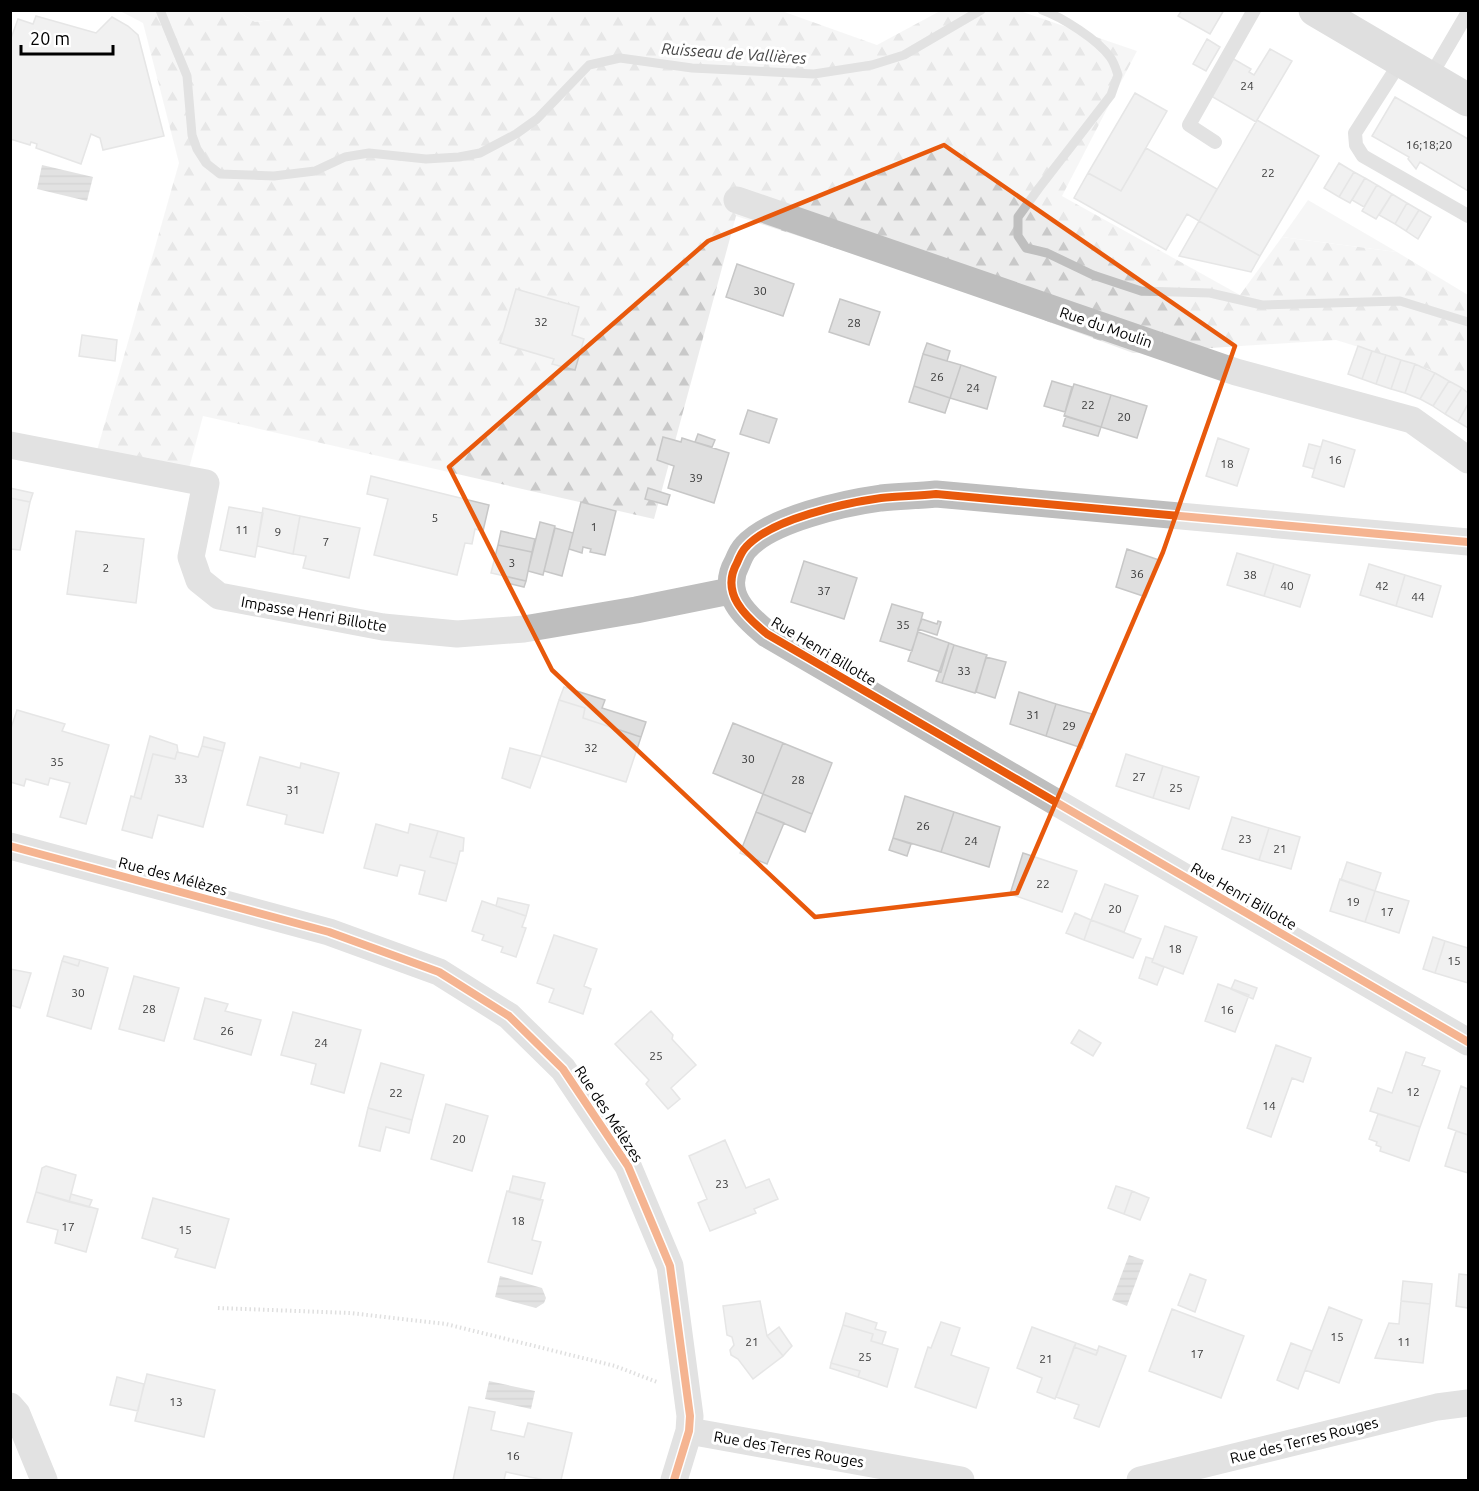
<svg xmlns="http://www.w3.org/2000/svg" width="1479" height="1491" viewBox="0 0 1479 1491" font-family="Ubuntu,sans-serif">
<defs>
<pattern id="forest-firs" width="22" height="20" patternUnits="userSpaceOnUse" patternTransform="scale(1.5)"><rect width="22" height="20" fill="#ececec"/><path d="M5 1l3.5 6h-7zM16 11l3.5 6h-7z" fill="#c9c9c9"/></pattern>
<pattern id="water-rules" width="6" height="5" patternUnits="userSpaceOnUse" patternTransform="scale(1.5)"><rect width="6" height="5" fill="#bfbfbf"/><path d="M0 2.5h6" fill="none" stroke="#a2a2a2"/></pattern>
</defs>
<rect width="100%" height="100%" fill="#fff"/>
<path fill="#ececec" d="M237,11H352L255,22Z
M1308,200L1397,252L1282,237Z"/>
<path fill="url(#forest-firs)" d="M352,10H779L877,45L940,11H1020L1137,51L1062,196L1240,295L1282,237L1397,252L1468,295V393L1429,369L1336,340L1133,353L938,281L736,216L654,519L203,416L186,480L94,461L179,163L143,23L120,11H237L255,22Z"/>
<path fill="url(#water-rules)" d="M42,165L93,177L87,201L37,189Z
M1129,1255L1144,1260L1127,1306L1112,1300Z
M500,1276L542,1288L546,1298L544,1303L536,1308L495,1297Z
M489,1381L535,1391L531,1409L485,1399Z"/>
<g fill="none" stroke-linecap="round" stroke-linejoin="round">
<path stroke="#bfbfbf" stroke-width="9" d="M160,10L187,76L192,135L197,149L206,163L220,174L274,176L315,171L345,157L369,153L426,159L459,157L480,153L516,134L537,119L589,65L620,58L692,68L814,74L872,65L904,55L981,10
M1042,10C1062,17 1098,40 1110,57C1114,62 1116,69 1118,75L1111,95L1039,188L1018,217V236L1026,248L1047,253L1093,275L1141,291L1210,293L1262,305L1400,301L1468,322"/>
</g>
<path fill="#dfdfdf" stroke="#c7c7c7" stroke-width="1.5" d="M1182,10H1224L1210,34L1178,16Z
M36,16L96,33L112,17L128,26L138,35L164,136L103,150L100,138L91,134L81,164L36,148L37,144L31,142L30,145L10,139V41L18,19L33,24Z
M1207,39L1220,47L1206,71L1193,64Z
M1270,49L1292,61L1256,122L1211,96L1232,58L1251,69L1249,72L1254,75Z
M1135,93L1167,111L1121,191L1088,173Z
M1395,97L1468,139V191L1420,162L1416,169L1408,159L1409,157L1372,136Z
M1257,120L1319,156L1260,256L1199,221Z
M1146,148L1217,189L1199,221L1187,214L1166,250L1074,198L1088,173L1121,191Z
M1339,163L1354,172L1339,197L1324,188Z
M1354,172L1365,178L1350,203L1339,197Z
M1365,178L1377,185L1364,207L1352,200Z
M1377,185L1392,194L1376,219L1362,211Z
M1392,194L1407,203L1395,224L1379,215Z
M1407,203L1419,210L1406,231L1395,224Z
M1419,210L1431,217L1418,239L1406,231Z
M1199,221L1260,256L1251,272L1179,256Z
M737,264L794,284L783,316L726,297Z
M516,289L579,307L572,335L584,339L575,370L552,364L554,359L500,343Z
M840,299L880,312L869,345L829,332Z
M82,335L117,340L115,361L79,356Z
M927,343L950,351L947,361L923,354Z
M1358,346L1372,351L1362,379L1348,374Z
M1372,351L1386,355L1376,384L1362,379Z
M923,354L961,365L950,398L914,386Z
M1386,355L1401,360L1391,389L1376,384Z
M1401,360L1415,364L1405,393L1391,389Z
M1415,364L1435,373L1420,399L1405,393Z
M961,365L996,377L987,409L950,398Z
M1435,373L1449,381L1433,406L1420,399Z
M1052,381L1072,387L1065,412L1044,406Z
M1449,381L1462,388L1445,414L1433,406Z
M1074,384L1111,395L1101,427L1064,416Z
M914,386L950,398L945,413L909,402Z
M1462,388L1468,393V404L1458,422L1445,414Z
M1111,395L1147,406L1137,438L1101,427Z
M1468,404V428L1458,422Z
M748,410L777,419L769,443L740,434Z
M1066,416L1101,427L1098,436L1063,426Z
M698,434L715,440L712,447L695,442Z
M663,437L681,442L682,438L729,453L714,503L668,488L674,466L657,460Z
M1218,438L1249,449L1237,486L1206,476Z
M1323,440L1355,450L1344,487L1312,477Z
M1309,444L1321,447L1314,469L1303,466Z
M371,476L489,505L483,531L475,529L472,544L465,543L457,575L374,555L388,499L367,494Z
M10,488L33,493L30,502L10,498Z
M648,488L670,495L667,505L645,499Z
M10,498L30,502L20,550L10,549Z
M581,502L616,511L605,555L590,552L591,549L583,547L582,553L569,549Z
M229,507L263,513L255,557L220,550Z
M263,508L300,516L293,554L257,546Z
M300,516L360,528L349,578L303,568L306,556L293,554Z
M540,522L555,526L543,575L528,571Z
M555,528L573,533L562,576L544,571Z
M76,531L144,539L136,603L67,594Z
M501,531L535,539L532,552L498,545Z
M498,545L532,552L526,581L491,573Z
M1127,549L1159,560L1146,597L1116,587Z
M1237,553L1274,564L1264,596L1227,585Z
M804,561L857,578L844,619L791,602Z
M1274,564L1310,575L1300,607L1264,596Z
M1369,564L1405,575L1396,606L1360,595Z
M1405,575L1441,586L1432,617L1396,606Z
M508,577L526,581L524,587L507,583Z
M892,604L923,613L912,651L880,641Z
M922,619L937,624L938,621L941,622L937,635L918,629Z
M918,632L949,643L941,672L908,661Z
M949,643L954,645L942,683L936,681Z
M954,645L987,655L975,693L942,683Z
M986,657L1006,662L995,698L976,692Z
M564,687L605,700L602,708L646,722L641,737L583,718L585,708L559,700Z
M1019,692L1056,704L1046,736L1010,724Z
M559,700L585,708L583,718L641,737L626,782L541,756Z
M1056,704L1092,714L1082,748L1046,736Z
M17,710L65,724L62,731L109,745L86,824L60,817L70,783L50,778L48,785L26,779L24,786L10,782V731Z
M733,723L783,743L763,794L713,773Z
M150,736L177,745L178,752H177L175,759L153,754L141,799L134,797Z
M204,737L225,743L223,751L202,746Z
M783,743L832,763L812,814L763,794Z
M202,746L223,751L203,827L158,815L152,838L122,830L131,796L141,799L153,754L175,759L177,752L198,757Z
M510,748L541,756L530,788L502,778Z
M1126,754L1163,766L1153,798L1116,786Z
M260,757L300,768L301,763L339,773L323,833L285,824L287,815L247,805Z
M1163,766L1199,777L1189,809L1153,798Z
M763,794L812,814L805,832L756,812Z
M905,796L954,812L941,852L893,838Z
M756,812L784,823L767,864L740,853Z
M954,812L1000,827L989,867L941,852Z
M1232,817L1269,828L1259,860L1222,849Z
M376,824L408,833L410,824L438,831L430,857L457,864L446,901L419,894L425,871L400,865L397,876L364,868Z
M1269,828L1300,837L1291,869L1259,860Z
M438,831L464,838L463,851H460L457,864L430,857Z
M893,838L911,844L907,856L889,850Z
M1023,853L1077,871L1062,912L1010,894Z
M1347,862L1381,873L1375,891L1341,880Z
M1340,879L1375,891L1365,922L1330,911Z
M1105,884L1138,896L1124,932L1091,920Z
M1375,891L1409,901L1399,933L1365,922Z
M498,898L529,905L526,916L496,906Z
M482,901L526,916L522,927L526,928L516,957L501,952L503,947L482,940L484,935L472,931Z
M1075,913L1091,920L1084,940L1066,933Z
M1091,920L1141,939L1133,958L1084,940Z
M1165,926L1197,937L1183,974L1152,962Z
M554,935L597,949L584,986L591,989L583,1014L549,1002L554,989L537,983Z
M1433,937L1445,941L1435,973L1423,969Z
M1445,941L1468,948V983L1435,973Z
M64,956L80,960L78,966L62,961Z
M1146,957L1153,959L1152,962L1164,967L1157,985L1139,978Z
M80,960L108,968L91,1029L47,1016L62,961L78,966Z
M10,969L31,973L20,1008L10,1005Z
M134,976L179,988L164,1041L119,1029Z
M1235,980L1257,988L1253,999L1231,989Z
M1218,984L1249,995L1235,1032L1205,1021Z
M205,998L228,1004L225,1011L261,1020L251,1055L194,1039Z
M651,1011L673,1035L672,1039L696,1065L671,1088L680,1099L668,1109L646,1084L649,1080L615,1044Z
M293,1012L361,1030L344,1093L311,1084L316,1064L281,1055Z
M1079,1030L1101,1043L1093,1056L1071,1043Z
M1276,1045L1311,1058L1303,1082L1292,1078L1271,1137L1247,1128Z
M1406,1052L1425,1058L1422,1065L1440,1071L1420,1127L1370,1111L1378,1088L1392,1093Z
M381,1063L424,1075L412,1120L368,1108Z
M1461,1086L1468,1089V1135L1448,1128Z
M446,1104L488,1116L472,1171L431,1159Z
M368,1108L412,1120L409,1133L386,1127L380,1151L359,1146Z
M1378,1114L1420,1127L1409,1161L1380,1151L1381,1147L1376,1145L1377,1142L1369,1139Z
M1456,1131L1468,1135V1173L1445,1166Z
M725,1140L746,1188L769,1179L778,1199L754,1209L756,1213L710,1231L698,1203L707,1199L689,1156Z
M46,1166L76,1175L69,1202L36,1192L42,1168Z
M513,1176L545,1183L540,1200L509,1192Z
M1116,1186L1132,1191L1124,1214L1108,1208Z
M507,1191L543,1200L532,1240L541,1242L532,1274L488,1262Z
M1132,1191L1149,1198L1140,1220L1124,1214Z
M36,1192L98,1209L86,1252L55,1243L58,1230L27,1222Z
M71,1194L92,1200L89,1207L69,1202Z
M153,1198L229,1219L215,1268L175,1257L178,1249L142,1238Z
M1190,1274L1206,1280L1195,1312L1178,1305Z
M1459,1274L1468,1275V1308L1456,1306Z
M1403,1281L1432,1284L1430,1304L1401,1301Z
M760,1301L767,1336L783,1356L753,1379L738,1359L731,1355L730,1350L734,1345L732,1337L727,1335L723,1306Z
M1401,1301L1430,1304L1423,1363L1375,1358L1389,1323L1399,1324Z
M1329,1307L1362,1320L1339,1383L1305,1370Z
M1172,1309L1244,1336L1221,1398L1149,1371Z
M846,1313L877,1323L875,1329L886,1332L882,1344L871,1341L873,1334L843,1325Z
M941,1322L960,1328L951,1355L989,1368L976,1408L915,1387L928,1347L931,1348Z
M843,1325L873,1334L871,1341L898,1349L887,1387L858,1377L860,1371L831,1363Z
M779,1327L792,1346L783,1356L767,1336Z
M1032,1327L1076,1343L1055,1399L1037,1392L1042,1378L1017,1368Z
M1076,1343L1098,1351L1096,1355L1074,1347Z
M1291,1343L1312,1351L1298,1389L1277,1380Z
M1099,1346L1126,1356L1099,1427L1074,1418L1079,1405L1056,1397L1074,1347L1096,1355Z
M831,1363L860,1371L858,1377L830,1368Z
M147,1374L215,1390L204,1437L135,1421Z
M117,1377L144,1384L138,1411L110,1405Z
M469,1407L495,1412L491,1430L524,1437L528,1423L572,1433L561,1480H544L506,1472L504,1480H453Z"/>
<g fill="none" stroke-linecap="round" stroke-linejoin="round">
<path stroke="#b9b9b9" stroke-width="4" stroke-dasharray="1.5 3" stroke-linecap="butt" d="M218,1308L350,1313L446,1324L615,1366L657,1382"/>
<path stroke="#bebebe" stroke-width="14" d="M1401,61L1355,133L1356,145L1363,156L1468,216
M1430,77L1468,12
M1215,142L1189,125L1254,10"/>
<path stroke="#bebebe" stroke-width="27" d="M737,200L1236,372L1412,420L1468,460
M10,445L206,483L191,557L199,580L219,596L383,627L457,634L524,629L636,610L730,591
M1468,542L936,494C918,496 899,496 881,498C845,503 771,519 746,547C742,551 739,558 737,563C720,593 745,616 767,634L1468,1042
M10,846L329,932L439,972L509,1016L563,1069L628,1166L670,1266L690,1416L689,1431L674,1480
M10,1406L17,1414L44,1480
M689,1431L961,1480
M1140,1480L1437,1407L1468,1403"/>
<path stroke="#b8b8b8" stroke-width="33" d="M1315,10L1468,100"/>
<defs>
<path id="cycleway" d="M1468,542L936,494C918,496 899,496 881,498C845,503 771,519 746,547C742,551 739,558 737,563C720,593 745,616 767,634L1468,1042
M10,846L329,932L439,972L509,1016L563,1069L628,1166L670,1266L690,1416L689,1431L674,1480"/>
</defs>
<use href="#cycleway" stroke="#fff" stroke-width="11"/>
<use href="#cycleway" stroke="#e8590c" stroke-width="8"/>
</g>
<path d="M0 0H1479V1491H0ZM944,145L1235,346L1163,552L1017,893L815,917L552,670L449,467L708,241Z" fill="#fff" fill-opacity=".55" fill-rule="evenodd"/>
<path fill="none" stroke="#e8590c" stroke-width="4.5" stroke-linejoin="round" d="M944,145L1235,346L1163,552L1017,893L815,917L552,670L449,467L708,241Z"/>
<g text-anchor="middle" dominant-baseline="central" stroke-width="6" stroke-linejoin="round" paint-order="stroke">
<g font-size="12" fill="#383838">
<text x="1247" y="85">24</text>
<text x="1429" y="144">16;18;20</text>
<text x="1268" y="172">22</text>
<text x="760" y="290">30</text>
<text x="541" y="321">32</text>
<text x="854" y="322">28</text>
<text x="937" y="376">26</text>
<text x="973" y="387">24</text>
<text x="1088" y="404">22</text>
<text x="1124" y="416">20</text>
<text x="1335" y="459">16</text>
<text x="1227" y="463">18</text>
<text x="696" y="477">39</text>
<text x="435" y="517">5</text>
<text x="594" y="526">1</text>
<text x="242" y="529">11</text>
<text x="278" y="531">9</text>
<text x="326" y="541">7</text>
<text x="512" y="562">3</text>
<text x="106" y="567">2</text>
<text x="1137" y="573">36</text>
<text x="1250" y="574">38</text>
<text x="1287" y="585">40</text>
<text x="1382" y="585">42</text>
<text x="824" y="590">37</text>
<text x="1418" y="596">44</text>
<text x="903" y="624">35</text>
<text x="964" y="670">33</text>
<text x="1033" y="714">31</text>
<text x="1069" y="725">29</text>
<text x="591" y="747">32</text>
<text x="748" y="758">30</text>
<text x="57" y="761">35</text>
<text x="1139" y="776">27</text>
<text x="181" y="778">33</text>
<text x="798" y="779">28</text>
<text x="1176" y="787">25</text>
<text x="293" y="789">31</text>
<text x="923" y="825">26</text>
<text x="1245" y="838">23</text>
<text x="971" y="840">24</text>
<text x="1280" y="848">21</text>
<text x="1043" y="883">22</text>
<text x="1353" y="901">19</text>
<text x="1115" y="908">20</text>
<text x="1387" y="911">17</text>
<text x="1175" y="948">18</text>
<text x="1454" y="960">15</text>
<text x="78" y="992">30</text>
<text x="149" y="1008">28</text>
<text x="1227" y="1009">16</text>
<text x="227" y="1030">26</text>
<text x="321" y="1042">24</text>
<text x="656" y="1055">25</text>
<text x="1413" y="1091">12</text>
<text x="396" y="1092">22</text>
<text x="1269" y="1105">14</text>
<text x="459" y="1138">20</text>
<text x="722" y="1183">23</text>
<text x="518" y="1220">18</text>
<text x="68" y="1226">17</text>
<text x="185" y="1229">15</text>
<text x="1337" y="1336">15</text>
<text x="752" y="1341">21</text>
<text x="1404" y="1341">11</text>
<text x="1197" y="1353">17</text>
<text x="865" y="1356">25</text>
<text x="1046" y="1358">21</text>
<text x="176" y="1401">13</text>
<text x="513" y="1455">16</text>
</g>
<g font-size="15" fill="#000" stroke="#fff">
<text transform="translate(1106 327) rotate(19)">Rue du Moulin</text>
<text transform="translate(314 614) rotate(10)">Impasse Henri Billotte</text>
<text transform="translate(824 651) rotate(31)">Rue Henri Billotte</text>
<text transform="translate(173 876) rotate(15)">Rue des Mélèzes</text>
<text transform="translate(1244 896) rotate(30)">Rue Henri Billotte</text>
<text transform="translate(609 1114) rotate(57)">Rue des Mélèzes</text>
<text transform="translate(1304 1440) rotate(-14)">Rue des Terres Rouges</text>
<text transform="translate(789 1449) rotate(10)">Rue des Terres Rouges</text>
</g>
<g font-size="16" font-style="italic" fill="#444" stroke="#fff">
<text transform="translate(734 53) rotate(4)">Ruisseau de Vallières</text>
</g>
</g>
<rect width="1479" height="1491" fill="none" stroke="#000000" stroke-width="24"/>
<path d="M21 45v9h92v-9" fill="none" stroke="#000000" stroke-width="3"/>
<text x="30" y="45" font-size="18" fill="#000000" stroke="#ffffff" stroke-width="4.5" paint-order="stroke">20 m</text>
</svg>
